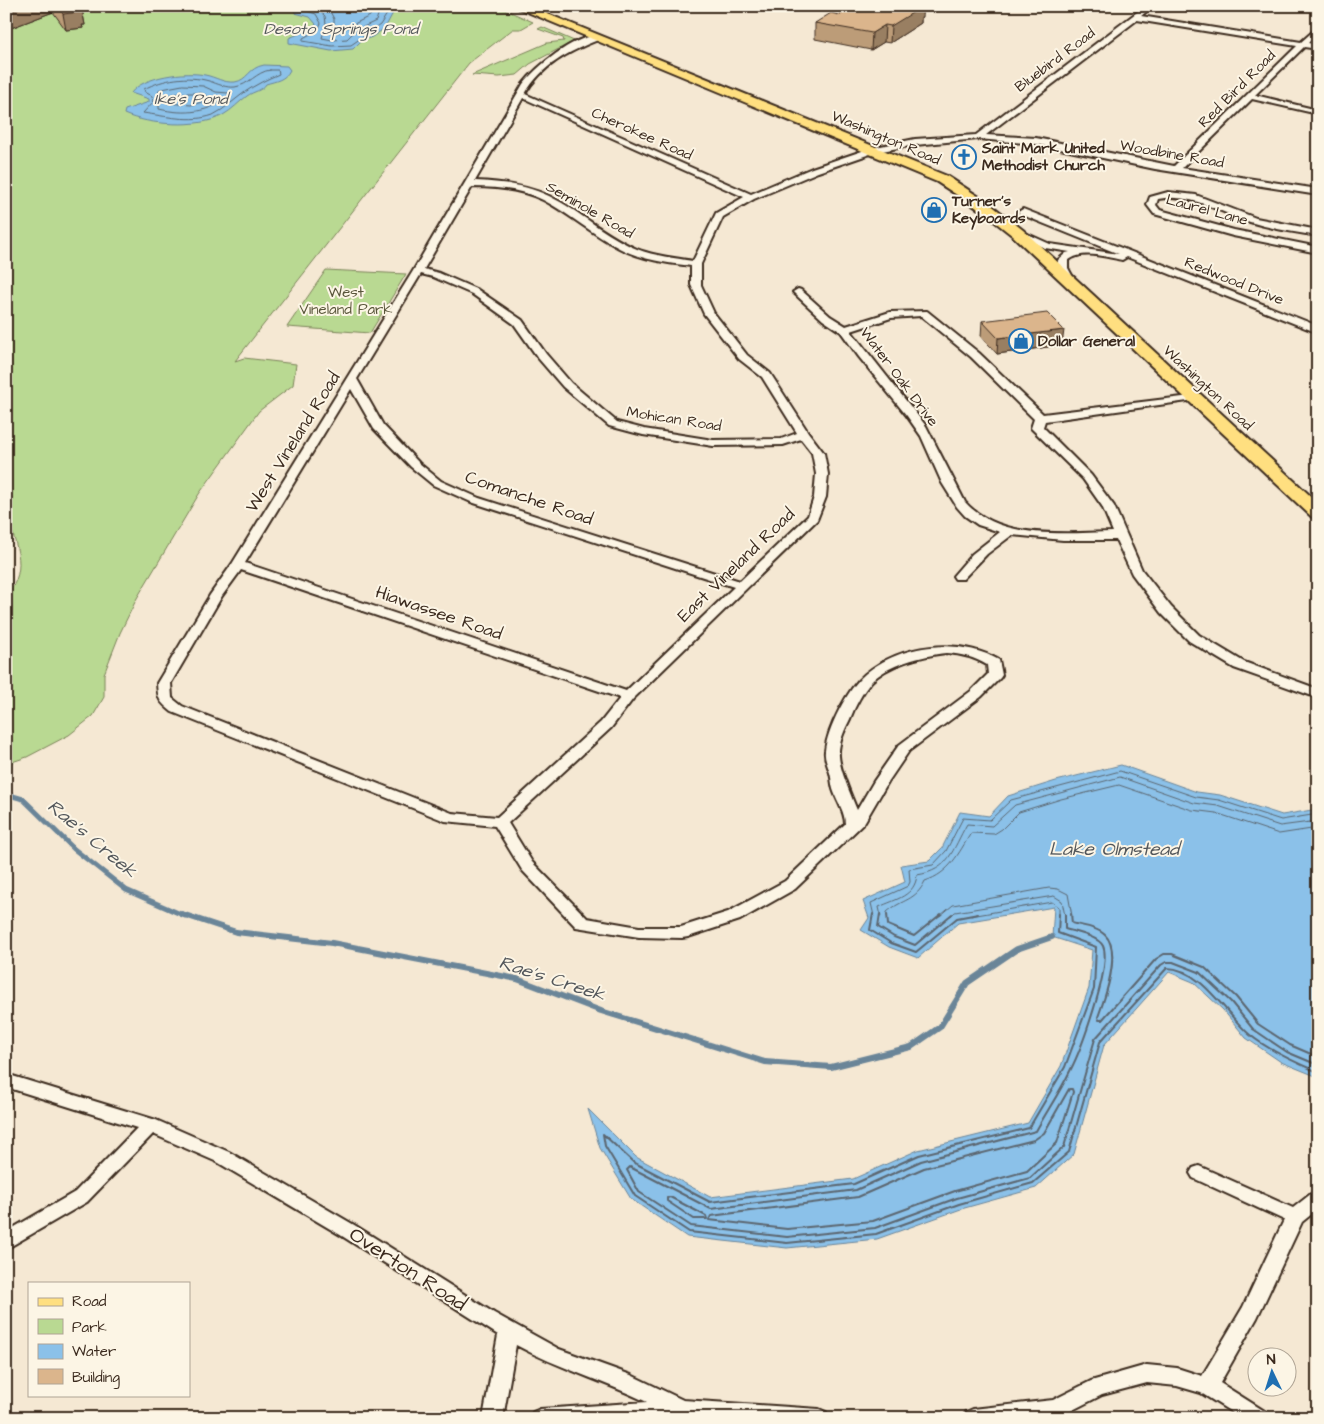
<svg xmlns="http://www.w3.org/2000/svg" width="1324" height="1424" viewBox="0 0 1324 1424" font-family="'Architects Daughter',sans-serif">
<rect width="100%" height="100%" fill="#f5e8d3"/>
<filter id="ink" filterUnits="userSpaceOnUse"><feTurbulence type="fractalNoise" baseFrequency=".02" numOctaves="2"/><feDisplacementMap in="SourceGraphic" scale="10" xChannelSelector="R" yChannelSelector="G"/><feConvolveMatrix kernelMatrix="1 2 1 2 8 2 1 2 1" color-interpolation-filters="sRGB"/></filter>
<g filter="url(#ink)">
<path fill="#b9d992" stroke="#7a8258" d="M6,6H485L495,10L488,6H497L533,22L521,29H513L469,63L235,361L244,358L296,364L293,385L259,411L199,494L137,598L120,633L104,674V697L93,716L69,735L27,757L6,764V596C32,566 12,541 6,509Z
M542,27L574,41L530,64L517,75L499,77L472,75L547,43L564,41L563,38L538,29Z
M326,270L406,274L370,333L287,327Z"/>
<path fill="#8bc1e9" stroke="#6b8598" d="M293,6H390L394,11L385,28L372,37L361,41L353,49L331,51L289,43V38L313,28L316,24L310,17L295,13Z
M264,65L287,66L290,70C285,80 276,81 266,84C262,91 254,91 247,96C239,102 232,110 223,115C199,129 149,125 124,114L125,110L149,102V99L131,93C143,76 186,71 205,75C216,77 223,83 235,82C248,80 248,68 264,65Z
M1121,765L1197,792L1220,795L1282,815L1318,809V1077L1281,1062L1246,1038L1223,1010L1193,982L1169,972L1104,1045L1074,1154L1036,1188L961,1209L877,1239L787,1248L687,1237L631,1199L600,1148L588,1109L636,1157L710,1197L853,1179L918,1150L1028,1123L1061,1066L1089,988L1092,950L1052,937L1054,907L958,923L918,958L889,947L861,930L869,918L863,901L905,882L901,865L929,861L942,848L960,812L989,816L1008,796L1056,781Z"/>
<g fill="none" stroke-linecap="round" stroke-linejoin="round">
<path stroke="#5b666f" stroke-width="1" d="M300,6L301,9L316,14L321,23L318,30L303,38V41L332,46L351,45L380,25L387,14L388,6
M314,6L325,16L326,24L322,38L332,40L347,39L355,31L376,21L381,6
M327,6L334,19V31L336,33L370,16L374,6
M270,70H278L279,74C267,79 255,85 245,92C234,100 225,109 213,115C191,123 165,116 143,113L154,101L152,96L145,92L144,89C163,79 188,75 209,81C218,84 226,88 235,87C249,85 256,72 270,70Z
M183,85L203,86L216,92L228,93L230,96C209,113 185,115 159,109V90Z
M183,93H201L209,97L210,100L191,105L168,103L169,95Z
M874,916L871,903L908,886L910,882L909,869L933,865L946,851L963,818L990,820L1011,800L1120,771L1196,797L1219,800L1281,820L1318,814
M881,916L879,907C896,899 915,896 917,875C950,870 952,850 967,824L992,826L1015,805L1120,777L1194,803L1218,806L1280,826L1318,821
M887,916V912C902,899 916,901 925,881C950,873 958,854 971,833L994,834L1002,829L1019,812L1061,799L1119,785L1192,810L1216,813L1279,834L1318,828
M940,916L953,905L1049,888L1058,889L1068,894L1072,916
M951,916L955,912L1054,896L1062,901L1065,916
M971,916L1052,902L1059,907V916"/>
<path stroke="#5b666f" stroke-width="2" d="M873,914L870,930L891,943L916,952L957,918L978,914
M880,914L878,927L894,937L915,945L952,914
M887,914L888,925L914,936L941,914
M1059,914L1058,933L1096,947L1094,989L1065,1067L1029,1128L919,1155L854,1184L710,1202L633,1162L603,1134L605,1146L635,1196L689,1232L787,1243L876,1234L959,1204L1033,1183L1069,1152L1100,1042L1167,968C1201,968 1227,1016 1250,1035C1270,1051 1294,1062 1318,1072
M1065,914V929C1075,932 1098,936 1103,946C1112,966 1081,1050 1070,1071C1060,1092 1047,1111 1036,1131L921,1161L856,1190L711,1209L630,1167L627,1170L639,1192L691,1226L787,1237L875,1228L957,1198L1030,1178L1064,1147L1095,1039L1161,965L1166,962H1173L1199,972L1231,1002L1253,1029L1287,1052L1318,1065
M1071,914L1072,923C1082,926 1097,927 1105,935C1122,951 1105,998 1098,1017L1099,1020H1102L1156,959L1164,954H1172L1204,967L1236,997L1258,1024L1290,1045L1318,1057
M1069,1089H1072L1073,1092L1057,1143L1027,1171L955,1191L873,1221L787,1229L709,1220L711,1216L858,1197L924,1168L1034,1140L1044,1133Z
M670,1197L706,1216L707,1219H694L667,1201V1198Z"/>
<path stroke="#6b8598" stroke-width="5" d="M6,794L23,799L74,849L126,890L185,916"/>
<path stroke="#6b8598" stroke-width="6" d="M182,914L236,932L332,943L517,979L601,1011L765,1062L831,1067L911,1047L940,1027L967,983L1017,949L1052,937"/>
<defs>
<path id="minor" d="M1145,6H1153L1141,16L1301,42L1318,27V33L1308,43L1318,45V49L1304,47L1255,95L1318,110V114L1252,99L1182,168L1318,189V195L1155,169L1036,144L978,139L915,145L876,152L818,172L754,199L723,217L701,264V285L714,313L747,355L770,373L808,432L824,453L828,474L826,497L817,520L633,699L611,728L508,823L532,862L587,918L639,927H681L728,912L785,881L845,824C845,812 838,803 834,792C831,785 832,777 829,770C827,763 824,758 825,751C827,729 848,688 865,674C901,644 958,637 999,660L1002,675L1000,678L981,697L909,751L888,782L864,823L795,889L740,920L688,937L682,938L639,937L576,927L522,870L495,826L445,821L172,712C159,701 158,700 157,683L210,595L232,564L413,271L523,84C536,67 576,34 598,36V40C568,52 542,65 525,94L751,194L812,168L871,148L915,139L976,135ZM1137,20L1297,46L1174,166L1036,138L986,135ZM523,98L744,197L716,213L693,261C674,258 655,256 637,249C605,236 580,211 549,196C526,185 500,182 475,181ZM472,187C496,187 521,189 543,200C570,214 593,235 621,249C643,260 667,263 691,266V285L704,314L739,359L762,377L797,433L781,439L713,440L644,429L617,422L571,383L546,354L522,320L478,290L439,273L424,269ZM421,274L433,277L472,294L514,324L538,358L563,387L609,426L643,435L713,446L783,445L801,439L812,453L816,474L814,497L808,516L740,581L479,498L441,481L419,463L383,425L357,379ZM351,389L374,429L411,467L433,485L471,502L734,587L626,691L245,563ZM241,570L620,698L601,722L497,817L452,813L182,706L172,698L171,683L222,596ZM946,653C962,654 974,657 987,665L988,674L971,691L899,745L874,781L857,810C851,795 840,771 839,756C838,743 845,729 850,719C855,706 862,693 871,682C888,664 922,656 946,653Z
M1168,192L1196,195L1256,218L1318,230V236C1295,232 1272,229 1250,222C1218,212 1192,193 1158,199L1156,205L1160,210L1234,230L1318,247V253L1233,236L1154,214L1147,205L1150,197Z
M1023,209L1318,326V333L1127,257L1122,260C1105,257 1082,249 1068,261V268L1076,283L1071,286L1068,285L1058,268V260L1066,253L1070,252L1045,248L1015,235V231H1021L1050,244L1119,254L1020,214L1018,212Z
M798,289L801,290L830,316L846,326L890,312L927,311L979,353L1043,414L1199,395L1200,397L1195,400L1045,421L1043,427L1091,475L1114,506L1142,570L1171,607L1199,635L1244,662L1318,689V698L1234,668L1189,641L1161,613L1132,574L1116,540H1063L1012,535L987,554L963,579H955L953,576L972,554L1000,532L978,525L965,516L957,507L942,483L921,436L907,416L859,357L841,332L823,320L795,294L793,292ZM921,316L971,357L1034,419L1031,428L1033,430L1083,479L1102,506L1113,532C1066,533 1000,541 965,502L926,426L851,331L891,318Z
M6,1074L156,1120L229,1152L356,1226L494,1313L559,1349L631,1375L683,1400L819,1409L826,1412L829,1418H530L533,1412L540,1409L647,1402C604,1381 558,1368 516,1345L503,1418H483L498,1335L342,1236L217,1162L153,1134L87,1202L6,1249V1232L75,1192L137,1128L6,1087Z
M1199,1166L1293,1208L1312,1193L1318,1191V1209L1302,1222L1257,1318L1220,1383L1266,1412L1269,1418H1241L1201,1393L1177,1386L1147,1383L1102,1395L1057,1418H963L966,1412L973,1409L1053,1400L1091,1381L1147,1365L1177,1368L1202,1376L1243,1307L1284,1220L1193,1178L1190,1173L1193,1168Z"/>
<path id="primary" d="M513,6H528L947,176L990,204L1023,230L1318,503V518L1312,517L1013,236L980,210L937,182Z"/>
</defs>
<use href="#minor" stroke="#3b2a1e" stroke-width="4"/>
<use href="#primary" stroke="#3b2a1e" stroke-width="4"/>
<use href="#minor" fill="#fcf5e5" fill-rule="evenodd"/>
<use href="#primary" fill="#ffdf80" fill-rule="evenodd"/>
</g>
<path fill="#bc9c78" stroke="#3b2a1e" d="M6,6H80L82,9L85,25H82L83,28L66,30L53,12L11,28L6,27Z
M839,15L922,17H921V23L890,43L884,42L871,50L815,39V23Z
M982,321L1062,345L997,354L981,336Z"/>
<path fill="#997f62" stroke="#3b2a1e" d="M24,6H52L53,12L11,28L8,12Z
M914,6H923L922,17H921V23L890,43L891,26Z
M82,9L85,25H82L83,28L66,30L63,14Z
M885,25L884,42L871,50L872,33Z
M1064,330L1062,345L997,354L998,338Z"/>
<path fill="#dbb58c" stroke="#3b2a1e" d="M6,6H24L8,12H6Z
M57,6H80L82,9L78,10L80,12L63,14Z
M853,6H918L922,7L891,26L885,25L872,33L815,23L831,13L839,15Z
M1047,313L1064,330L998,338L982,321Z"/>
</g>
<defs>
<symbol id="church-ring" viewBox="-11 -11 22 22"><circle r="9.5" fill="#fcf5e5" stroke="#1f6fb2" stroke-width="1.5"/><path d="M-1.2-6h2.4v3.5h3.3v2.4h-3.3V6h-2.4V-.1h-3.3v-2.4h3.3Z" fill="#1f6fb2"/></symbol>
<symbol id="shop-ring" viewBox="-11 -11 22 22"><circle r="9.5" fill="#fcf5e5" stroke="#1f6fb2" stroke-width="1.5"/><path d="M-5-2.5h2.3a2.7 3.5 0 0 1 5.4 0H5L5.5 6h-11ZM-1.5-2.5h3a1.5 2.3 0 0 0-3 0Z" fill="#1f6fb2"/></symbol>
</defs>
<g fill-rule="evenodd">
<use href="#church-ring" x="950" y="143" width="28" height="28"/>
<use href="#shop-ring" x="920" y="196" width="28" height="28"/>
<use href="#shop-ring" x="1007" y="327" width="28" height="28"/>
</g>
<g text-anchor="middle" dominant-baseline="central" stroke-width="4" stroke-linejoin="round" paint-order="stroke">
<g font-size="15" fill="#3b2a1e" stroke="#fcf5e5">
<text transform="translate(1055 60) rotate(-37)">Bluebird Road</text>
<text transform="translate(1237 89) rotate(-45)">Red Bird Road</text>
<text transform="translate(642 134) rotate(24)">Cherokee Road</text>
<text transform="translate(886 138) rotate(23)">Washington Road</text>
<text transform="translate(1172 154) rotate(10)">Woodbine Road</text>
<text transform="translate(590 210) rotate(30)">Seminole Road</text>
<text transform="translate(1207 210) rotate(15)">Laurel Lane</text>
<text transform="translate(1234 281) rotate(22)">Redwood Drive</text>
<text transform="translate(899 377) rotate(53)">Water Oak Drive</text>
<text transform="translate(1208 388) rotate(43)">Washington Road</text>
<text transform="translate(674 419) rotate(9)">Mohican Road</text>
</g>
<g font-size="15" font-weight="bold" fill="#3b2a1e" stroke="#fcf5e5" text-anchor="start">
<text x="982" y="148">Saint Mark United<tspan x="982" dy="17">Methodist Church</tspan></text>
<text x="952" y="201">Turner's<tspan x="952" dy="17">Keyboards</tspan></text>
<text x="1038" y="341">Dollar General</text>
</g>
<g font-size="15" fill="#5a563b" stroke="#fcf5e5">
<text x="346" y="292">West<tspan x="346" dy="17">Vineland Park</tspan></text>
</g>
<g font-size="16" font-style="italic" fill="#53575b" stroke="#fcf5e5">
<text x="341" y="29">Desoto Springs Pond</text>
<text x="191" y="99">Ike's Pond</text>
</g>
<g font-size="18" fill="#3b2a1e" stroke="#fcf5e5">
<text transform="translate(293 442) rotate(-58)">West Vineland Road</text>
<text transform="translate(529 498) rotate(19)">Comanche Road</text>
<text transform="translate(736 565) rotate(-44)">East Vineland Road</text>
<text transform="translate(439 613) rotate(19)">Hiawassee Road</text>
</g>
<g font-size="19" font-style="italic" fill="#53575b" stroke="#fcf5e5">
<text transform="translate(92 839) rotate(40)">Rae's Creek</text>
<text x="1114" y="849">Lake Olmstead</text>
<text transform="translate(552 979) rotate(18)">Rae's Creek</text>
</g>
<g font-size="21" fill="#3b2a1e" stroke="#fcf5e5">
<text transform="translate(408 1269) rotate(33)">Overton Road</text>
</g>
</g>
<rect width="1324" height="1424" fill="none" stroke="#fcf5e5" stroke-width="25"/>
<rect x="12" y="12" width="1299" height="1399" fill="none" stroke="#3b2a1e" stroke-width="2" filter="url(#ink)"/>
<rect x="28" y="1282" width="162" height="115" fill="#fcf5e5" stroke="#afa495"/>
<rect x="38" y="1298" width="25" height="8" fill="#ffdf80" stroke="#afa495"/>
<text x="72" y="1306" font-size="15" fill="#3b2a1e">Road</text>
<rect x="38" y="1319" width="25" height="15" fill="#b9d992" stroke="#afa495"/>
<text x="72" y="1332" font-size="15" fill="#3b2a1e">Park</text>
<rect x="38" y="1344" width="25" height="15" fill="#8bc1e9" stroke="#afa495"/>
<text x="72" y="1356" font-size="15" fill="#3b2a1e">Water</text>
<rect x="38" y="1369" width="25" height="15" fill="#dbb58c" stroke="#afa495"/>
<text x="72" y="1382" font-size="15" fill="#3b2a1e">Building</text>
<g transform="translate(1272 1372) rotate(356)"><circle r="24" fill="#fcf5e5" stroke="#afa495"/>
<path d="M0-4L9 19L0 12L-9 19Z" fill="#1f6fb2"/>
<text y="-8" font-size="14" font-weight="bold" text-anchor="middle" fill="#3b2a1e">N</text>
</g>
</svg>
